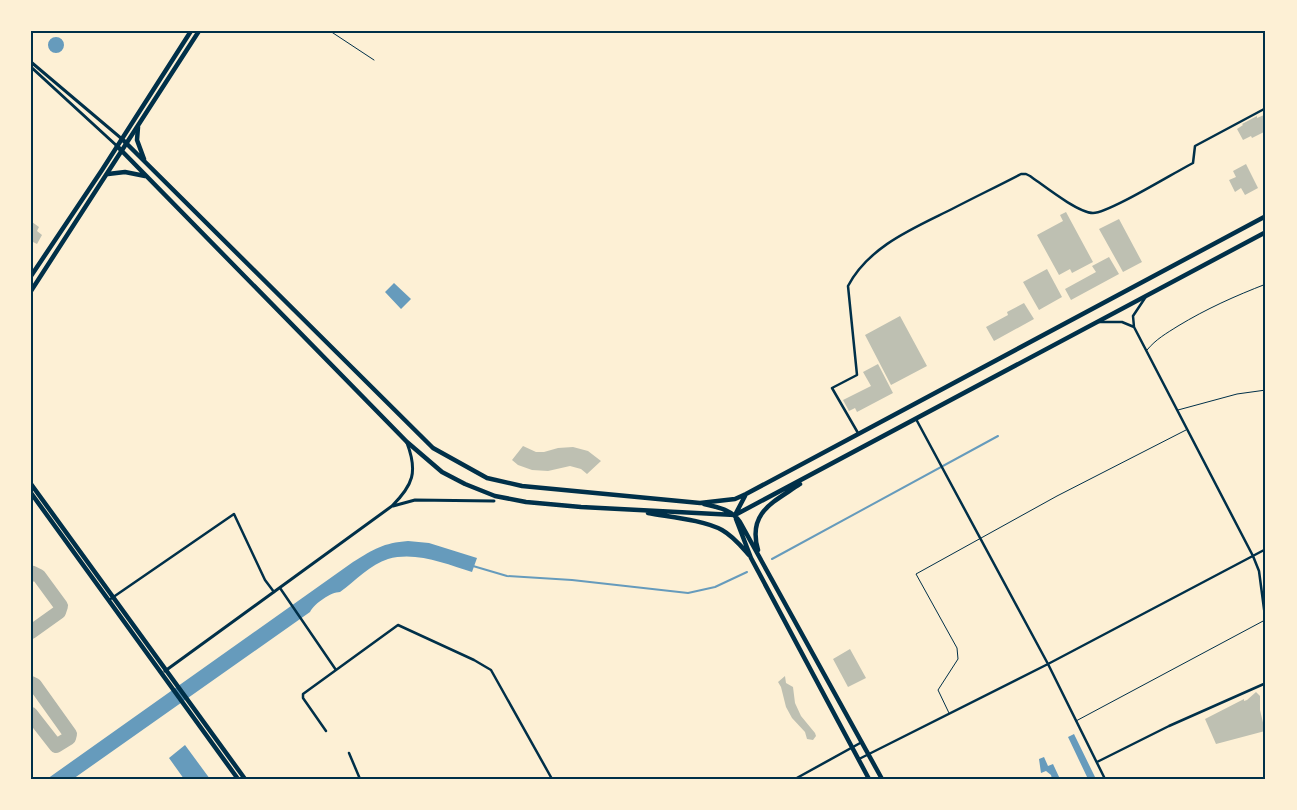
<svg xmlns="http://www.w3.org/2000/svg" width="1297" height="810" viewBox="0 0 1297 810" font-family="'Roboto Condensed',sans-serif">
<rect width="100%" height="100%" fill="#fdf0d5"/>
<path fill="#669bbc" d="M48 45a8 8 0 1 1 16 0a8 8 0 1 1-16 0Z
M394,283L411,299L401,309L385,292Z
M408,541L429,543L477,558L472,572C446,564 416,551 388,559C371,564 355,581 340,592C331,592 315,603 310,612L73,779H47L353,562C374,549 383,543 408,541Z
M1074,734L1095,777L1088,779L1068,737Z
M185,745L210,779H184L169,758Z
M1044,757L1048,766L1053,764L1060,779H1052L1051,775L1046,771L1041,773L1039,759Z"/>
<g fill="none" stroke-linecap="round" stroke-linejoin="round">
<path stroke="#669bbc" stroke-width="2" d="M772,559L998,436
M473,566L507,576L572,580L688,593L715,587L747,572"/>
<path stroke="#b1b6ab" stroke-width="14" d="M31,575L33,573L39,576L61,606L59,612L31,632
M31,683L35,685L70,734L69,738L56,746L31,714"/>
</g>
<path fill="#bec0b2" d="M1264,115L1266,118V131L1252,138L1251,136L1243,140L1237,129L1243,125L1242,124L1257,116V118Z
M1246,164L1258,188L1245,195L1241,188L1235,192L1229,180L1236,177L1233,171Z
M1066,212L1093,262L1072,273L1070,269L1059,275L1037,235L1063,221L1060,215Z
M1119,219L1142,262L1123,272L1099,229Z
M32,222L39,227L37,231L42,235L37,244L31,241Z
M1109,257L1119,274L1071,300L1065,289L1096,272L1092,266Z
M1047,269L1062,297L1039,310L1023,282Z
M1024,303L1034,319L994,341L986,327L1008,315L1007,312Z
M900,316L927,366L891,385L865,335Z
M878,364L893,393L857,412L855,408L849,411L843,400L871,386L863,372Z
M523,446L536,452H544L558,448L573,447L588,451L601,461L587,474L581,469L570,466L548,471L532,470L518,465L512,460Z
M850,649L866,678L848,687L833,659Z
M785,676L786,683L793,687L795,703L801,716L815,733L816,736L813,740L807,739L805,732L792,718L786,707L781,687L778,682Z
M1256,692L1260,696V710L1265,731L1216,744L1205,719L1244,699V701L1247,700Z"/>
<g fill="none" stroke-linecap="round" stroke-linejoin="round">
<path stroke="#003049" stroke-width="1" d="M330,31L374,60
M1147,350C1156,339 1167,333 1178,326C1206,309 1235,296 1266,284
M1178,410L1237,394L1266,390
M949,713L938,690L958,659L957,648L916,574L1057,496L1186,430
M1076,721L1265,620"/>
<path stroke="#003049" stroke-width="2.5" d="M1145,298L1133,316L1134,327L1253,556L1259,571L1266,624
M1099,322H1122L1134,327
M916,419L1048,664L1105,779
M858,433L832,388L857,375L848,286C869,246 914,228 952,209C975,197 998,186 1021,174H1026L1030,176C1043,185 1078,213 1093,213C1109,213 1175,172 1193,163L1195,146L1266,108
M280,588L336,670
M109,600L234,514L265,580L274,592
M326,731L303,698V694L398,625L474,660L491,670L552,779
M349,753L360,779
M859,759L1048,664L1266,549
M1097,762L1169,726L1266,683
M795,779L862,742"/>
<path stroke="#003049" stroke-width="3" d="M31,62L122,139
M31,67L117,146
M393,506L415,500L494,501
M165,671L392,506C413,485 418,472 407,443"/>
<path stroke="#003049" stroke-width="4.5" d="M138,127L137,140L144,159
M124,141L433,448L487,478L522,486L700,503L735,499L746,494L1266,216
M117,146L407,442L442,472L465,484L495,496L526,502L581,507L735,515L1266,232
M108,174L125,172L145,176
M704,504C718,507 732,510 740,522L882,779
M648,513C670,517 704,520 722,530C733,536 741,546 749,555
M735,515L745,496
M736,519L751,558L869,779
M758,550C747,512 774,502 800,484"/>
<path stroke="#003049" stroke-width="4.5" d="M31,276L102,170L191,31
M31,291L199,31
M31,484L245,779
M31,493L238,779"/>
</g>
<rect width="1297" height="810" fill="none" stroke="#fdf0d5" stroke-width="65"/>
<rect x="32" y="32" width="1232" height="746" fill="none" stroke="#003049" stroke-width="2"/>
</svg>
